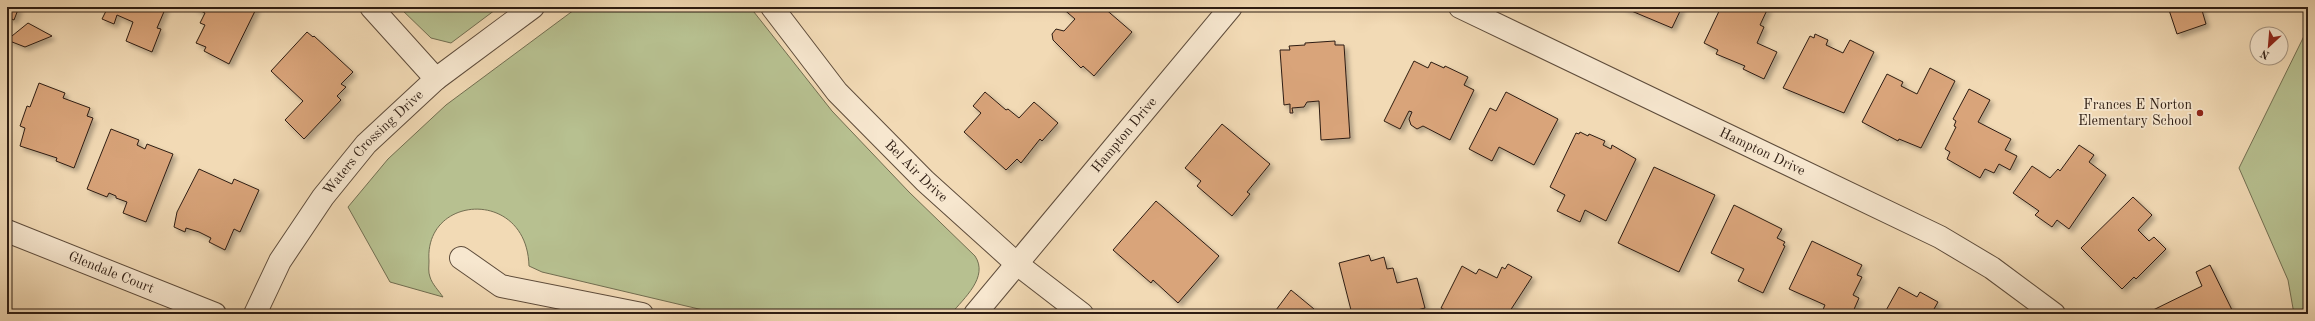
<svg xmlns="http://www.w3.org/2000/svg" width="2315" height="321" viewBox="0 0 2315 321" font-family="'Old Standard TT',serif">
<defs>
<filter id="shadow"><feDropShadow dx="3.5" dy="3.5" stdDeviation="2" flood-color="#0004"/></filter>
</defs>
<rect width="100%" height="100%" fill="#f2dab5"/>
<filter id="stains"><feTurbulence type="fractalNoise" baseFrequency=".005" numOctaves="4"/><feColorMatrix values="0 0 0 0 .2 0 0 0 0 .09 0 0 0 0 .02 0 0 0 .5 -.17"/></filter>
<radialGradient id="worn" r=".72"><stop offset=".6" stop-color="#630" stop-opacity="0"/><stop offset="1" stop-color="#630" stop-opacity=".3"/></radialGradient>
<path fill="#b7c090" stroke="#726e51" d="M399,7H499L451,43L431,38Z
M578,7H750L832,111L909,192L975,256C989,277 964,298 951,314H720L542,272L529,266C527,188 424,194 429,261C429,266 428,272 430,277C432,284 439,291 443,297L390,282L348,207L388,159L446,105Z
M2308,28V314H2294L2288,280L2239,168Z"/>
<path fill="#d9a47a" stroke="#2d1c12" filter="url(#shadow)" d="M7,7H19L14,20L7,17Z
M103,7H166L157,28L161,29L152,52L126,41L133,22L117,15L114,24L102,19L106,11L102,9Z
M193,7H257L229,64L204,51L206,47L196,43L205,25L200,23L205,13Z
M1061,7H1103L1132,32L1094,76L1083,66L1081,68L1053,40L1052,34L1056,29L1064,31L1075,19Z
M1622,7H1682L1672,28Z
M1721,7L1768,8L1760,25L1764,27L1757,43L1777,52L1764,79L1743,69L1745,66L1716,54L1718,50L1704,43Z
M2168,7H2201L2206,24L2177,34Z
M28,23L52,36L25,47L7,40Z
M307,32L313,37L314,36L353,72L341,84L346,87L337,96L341,100L304,139L285,120L303,101L271,71Z
M1815,34L1828,40L1826,45L1843,53L1850,40L1874,52L1844,113L1783,88L1810,36L1814,38Z
M1335,41V45H1344L1350,138L1321,140L1319,101L1307,102L1304,107L1292,108L1293,113H1290V104L1284,105L1280,50H1290L1289,46L1305,45V43Z
M1414,61L1428,68L1431,62L1444,68L1445,66L1468,77L1464,85L1474,90L1450,140L1423,126L1417,129L1411,125L1409,119L1412,112L1409,111L1400,129L1384,121Z
M1930,68L1955,81L1921,148L1899,139L1898,141L1862,122L1887,74L1903,82L1901,86L1917,94Z
M39,83L65,93L63,98L90,108L87,116L93,118L74,168L56,161L57,158L20,146L25,128L20,126L27,106L30,107Z
M1969,89L1990,100L1978,122L2011,139L2005,150L2017,156L2010,170L1999,164L1994,173L1985,169L1980,178L1947,159L1950,152L1945,149L1956,127L1954,126L1956,121L1953,119Z
M985,92L1006,110L1008,109L1019,118L1034,102L1058,123L1042,141L1040,139L1021,163L1017,159L1006,170L964,132L981,113L973,106Z
M1506,92L1558,119L1534,165L1499,147L1492,161L1469,149L1490,108L1496,111Z
M1222,124L1270,164L1247,192L1250,194L1232,216L1197,186L1201,181L1185,168Z
M111,129L139,140L137,145L145,149L147,144L173,154L146,222L123,213L127,202L116,198V196L109,193L107,197L87,189Z
M1580,132L1588,136L1589,134L1605,141L1603,145L1611,149L1612,145L1636,159L1606,221L1585,210L1580,222L1557,211L1565,195L1550,187L1576,133L1579,134Z
M2079,145L2094,155L2089,162L2106,175L2069,229L2057,220L2052,227L2035,215L2039,211L2013,193L2032,166L2050,178L2058,169L2060,171Z
M1654,167L1715,195L1679,272L1618,243Z
M199,169L232,184L234,179L259,190L240,232L234,229L225,250L209,242L211,238L199,232L186,228L185,232L174,227L177,212Z
M2133,197L2152,215L2138,230L2149,241L2154,237L2166,249L2136,279L2134,277L2122,289L2081,248Z
M1156,201L1219,256L1178,303L1153,280L1151,283L1113,250Z
M1734,205L1782,229L1777,238L1785,242L1783,245L1785,246L1763,293L1738,281L1744,269L1711,253Z
M1812,241L1862,265L1857,275L1862,277L1853,295L1859,298L1852,314H1821L1825,305L1789,289Z
M1369,255L1371,261L1384,257L1387,269L1393,268L1397,283L1417,278L1425,308L1402,314L1400,311L1390,314H1352L1339,263Z
M1508,264L1532,277L1508,314H1453L1441,308L1462,266L1476,274L1479,269L1497,278L1502,267L1505,269Z
M2210,265L2234,314H2145L2202,286L2196,272Z
M1899,287L1917,297L1920,292L1938,302L1934,309L1944,314H1884Z
M1291,290L1314,309L1313,311L1316,314H1273Z"/>
<g fill="none" stroke-linecap="round" stroke-linejoin="round">
<defs>
<g id="minor">
<path d="M371,7L436,79"/>
<path id="s1" d="M1460,7L1940,237L1992,268L2054,314"/>
<path id="s2" d="M7,231L215,314"/>
<path d="M461,258L501,286L642,314"/>
<path id="s3" d="M255,314L280,261L323,197L366,144L436,79L533,7"/>
<path id="s4" d="M975,314L1231,7"/>
</g>
<g id="tertiary">
<path id="s5" d="M772,7L837,92L925,181L1017,264L1082,314"/>
</g>
</defs>
<use href="#minor" stroke="#5e4c3b" stroke-width="24"/>
<use href="#tertiary" stroke="#5e4c3b" stroke-width="24"/>
<use href="#minor" stroke="#f7e7cf" stroke-width="22"/>
<use href="#tertiary" stroke="#f7e7cf" stroke-width="22"/>
</g>
<circle fill="#8f2418" stroke="#f7e7cf" stroke-width="1.5" cx="2200" cy="113" r="4"/>
<g text-anchor="middle" dominant-baseline="central" stroke-width="3.5" stroke-linejoin="round" paint-order="stroke">
<g font-size="14" fill="#2d1c12" stroke="#f7e7cf" text-anchor="end">
<text x="2192" y="105">Frances E Norton<tspan x="2192" dy="16">Elementary School</tspan></text>
</g>
<g font-size="14" fill="#2d1c12" stroke="#f7e7cf">
<text stroke="none"><textPath href="#s4" startOffset="233">Hampton Drive</textPath></text>
<text stroke="none"><textPath href="#s3" startOffset="210">Waters Crossing Drive</textPath></text>
<text stroke="none"><textPath href="#s1" startOffset="335">Hampton Drive</textPath></text>
<text stroke="none"><textPath href="#s5" startOffset="219">Bel Air Drive</textPath></text>
<text stroke="none"><textPath href="#s2" startOffset="112">Glendale Court</textPath></text>
</g>
</g>
<rect width="2315" height="321" fill="none" stroke="#f2dab5" stroke-width="24"/>
<rect x="8" y="8" width="2299" height="305" fill="none" stroke="#2d1c12" stroke-width="2"/>
<rect x="12" y="12" width="2291" height="297" fill="none" stroke="#2d1c12"/>
<g transform="translate(2269 46) rotate(206)"><circle r="19" fill="#f7e7cf" stroke="#a69683"/>
<path d="M0-3L7 15L0 10L-7 15Z" fill="#8f2418"/>
<text y="-6" font-size="11" font-weight="bold" text-anchor="middle" fill="#2d1c12">N</text>
</g>
<rect width="100%" height="100%" filter="url(#stains)"/>
<rect width="100%" height="100%" fill="url(#worn)"/>
</svg>
